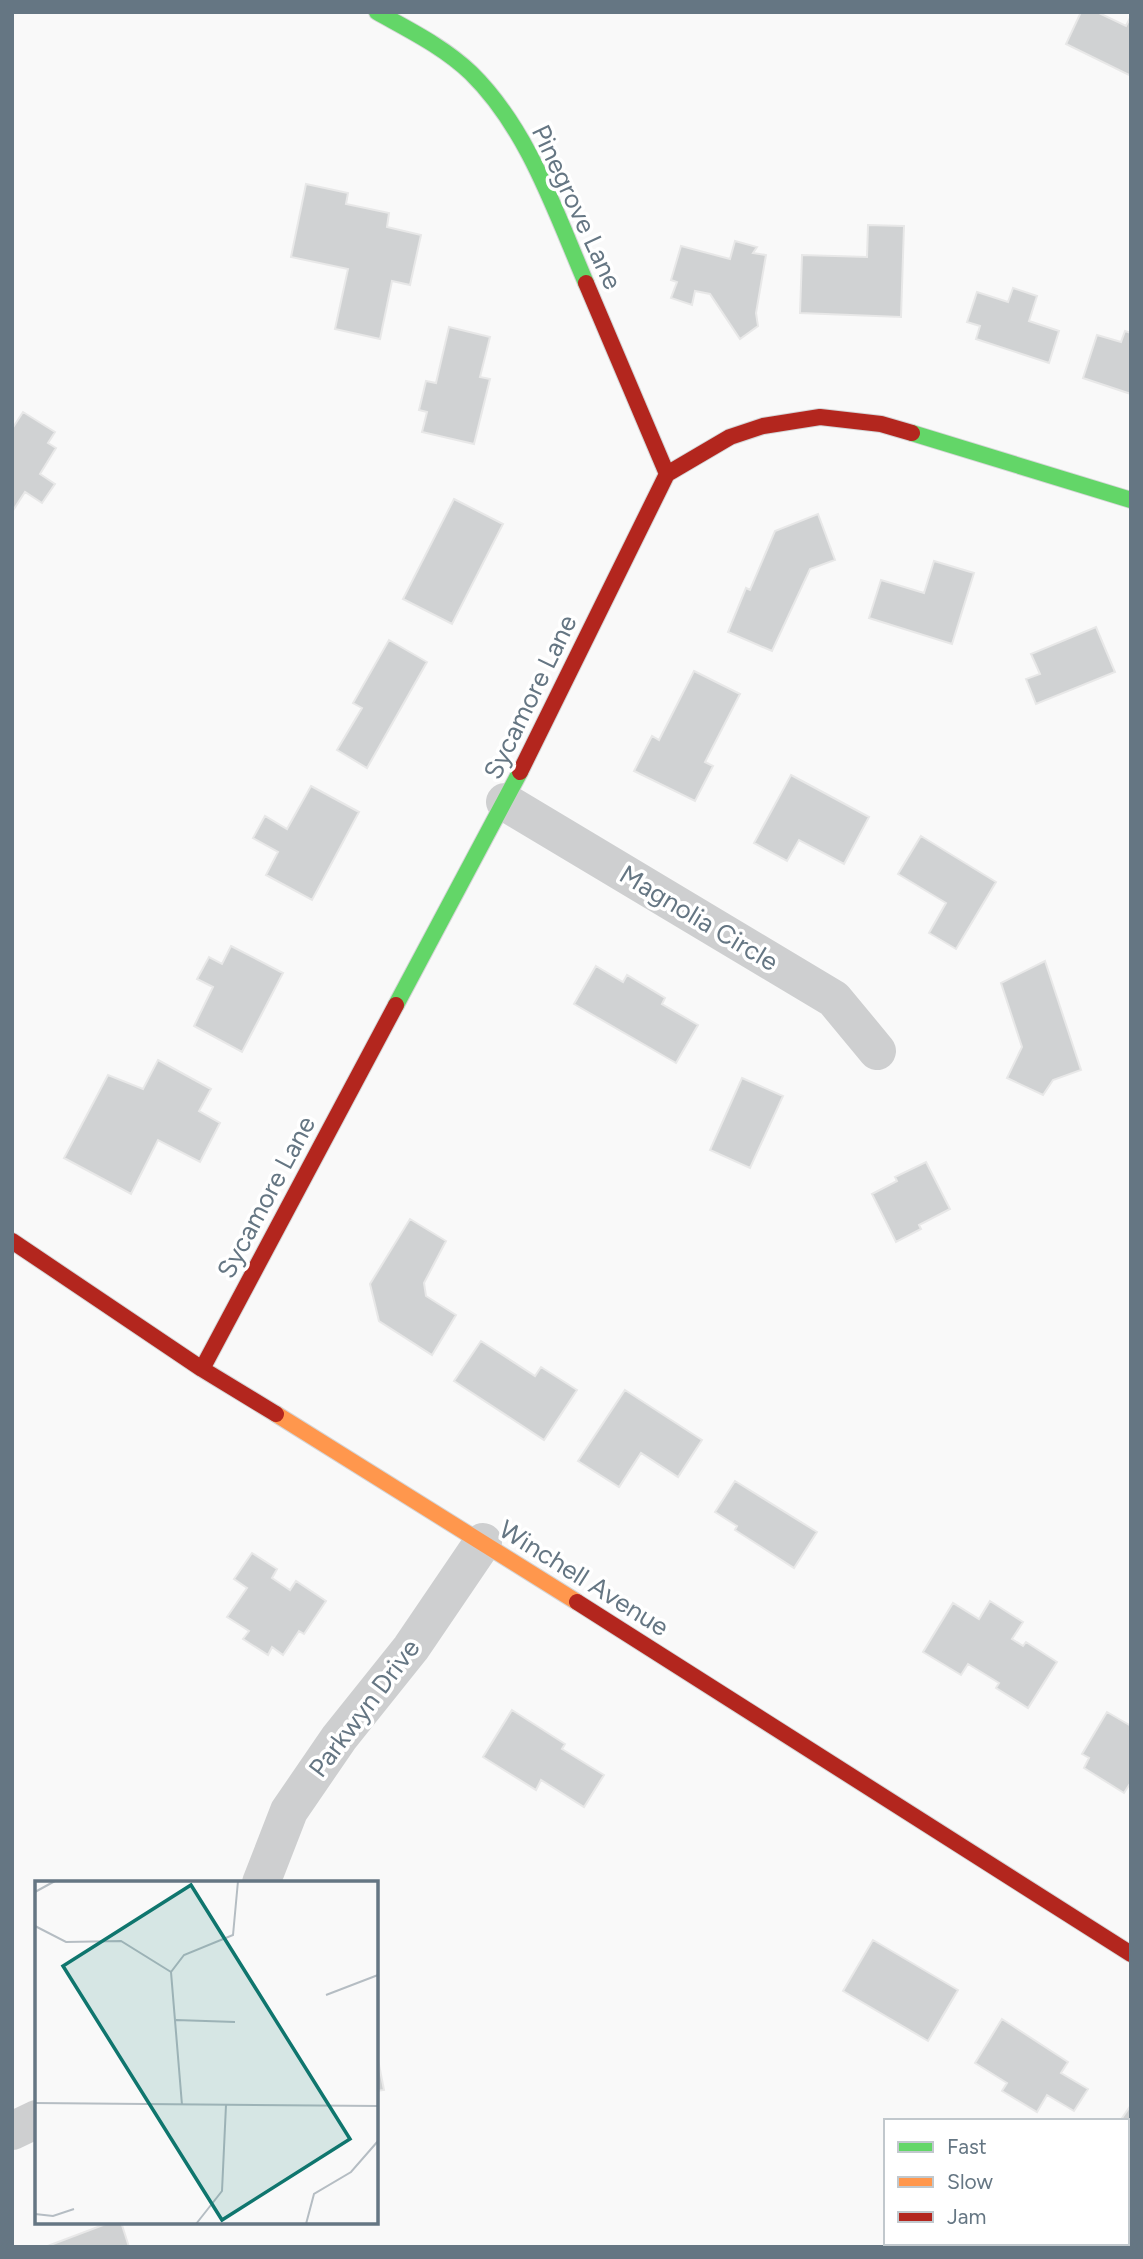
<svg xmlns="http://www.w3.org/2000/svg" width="1143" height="2259" viewBox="0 0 1143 2259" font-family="Figtree,sans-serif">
<rect width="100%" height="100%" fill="#f9f9f9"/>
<path fill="#d0d2d3" stroke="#e8e8e8" stroke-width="2" d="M1081,12H1097L1126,26L1131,16V76L1066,44Z
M306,184L348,193L346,204L389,213L387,227L421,235L410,285L392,281L380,339L335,329L348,269L291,257Z
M868,225L904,226L901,317L800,313L802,255L867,257Z
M735,241L757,247L753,253L766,255L756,313L758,326L740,339L710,294L695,291L692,305L671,298L677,282L671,280L681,246L730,259Z
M1013,288L1037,296L1029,321L1059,331L1049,363L976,339L980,326L967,322L977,292L1008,302Z
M449,327L490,337L480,377L490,379L474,444L422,432L427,412L419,410L426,381L436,383Z
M1125,331L1131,333V394L1083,378L1097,335L1121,342Z
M23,412L55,432L48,443L56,448L40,474L55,484L42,503L25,492L12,512V429Z
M454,499L503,524L452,624L403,599Z
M818,514L835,560L810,569L772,651L728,632L746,588L750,590L775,531Z
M934,561L974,573L952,644L869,618L881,580L924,593Z
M1096,627L1115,672L1036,704L1026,679L1040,674L1031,654Z
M389,640L427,662L367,768L337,750L362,708L353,703Z
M694,671L740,694L705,762L713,766L695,801L634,771L652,736L659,740Z
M791,775L869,817L844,864L799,840L787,861L754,843Z
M311,786L359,812L312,900L266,875L278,852L253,838L265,816L287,829Z
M921,836L996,882L956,949L929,933L946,903L898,874Z
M231,946L283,973L242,1052L194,1026L213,987L197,979L209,957L222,964Z
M1045,961L1081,1070L1053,1080L1043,1095L1007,1078L1022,1047L1001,983Z
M596,966L623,982L627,975L665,998L662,1004L698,1025L676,1063L574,1004Z
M158,1060L211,1089L199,1111L220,1123L200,1162L158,1140L131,1194L64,1158L108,1075L143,1089Z
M742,1078L783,1096L750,1168L710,1150Z
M926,1162L950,1209L919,1225L921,1229L896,1242L872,1194L897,1181L895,1177Z
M410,1219L446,1241L424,1283L426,1296L456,1315L432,1355L379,1321L370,1284Z
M481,1341L535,1376L541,1367L577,1390L544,1440L454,1381Z
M625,1390L702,1440L678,1477L641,1453L619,1487L578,1461Z
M735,1481L817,1532L794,1568L735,1530L737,1526L715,1512Z
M252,1553L277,1569L272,1578L290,1590L296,1581L326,1601L304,1634L299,1631L283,1655L272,1647L268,1655L243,1639L249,1631L227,1617L247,1588L234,1579Z
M990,1601L1023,1622L1012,1639L1023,1646L1026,1642L1057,1662L1028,1708L996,1688L999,1683L968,1664L961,1675L923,1652L953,1603L979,1619Z
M512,1710L565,1744L562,1749L604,1775L584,1807L541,1780L536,1790L483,1757Z
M1107,1712L1131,1726V1782L1124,1793L1084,1768L1089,1758L1082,1754Z
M873,1940L958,1990L928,2041L843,1991Z
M1002,2019L1068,2062L1061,2073L1088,2089L1074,2111L1047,2095L1037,2112L1002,2091L1007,2083L975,2063Z
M376,2050L384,2090L376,2091Z
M1131,2105V2157L1127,2155V2121H1120Z
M111,2222H121L129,2247H45Z"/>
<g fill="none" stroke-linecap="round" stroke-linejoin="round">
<defs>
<path id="fast" d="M377,12C409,30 444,47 471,73C528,129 555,211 586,283
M912,433L1131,500
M396,1005L520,772"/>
<path id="slow" d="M276,1414L577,1602"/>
<path id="jam" d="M586,283L667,474
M520,772L667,474L730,437L763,426L820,417L881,424L912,433
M12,1241L202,1369L276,1414
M202,1369L396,1005
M577,1602L1131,1954"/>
</defs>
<use href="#fast" stroke="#d5d6d7" stroke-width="18"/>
<use href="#slow" stroke="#d5d6d7" stroke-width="18"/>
<use href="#jam" stroke="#d5d6d7" stroke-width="18"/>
<path stroke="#cecfd0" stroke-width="38" d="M505,802L834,999L877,1051
M261,1883L289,1811L339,1738L411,1648L483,1542
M12,2131L37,2119"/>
<use href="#fast" stroke="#63d668" stroke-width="16"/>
<use href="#slow" stroke="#ff974d" stroke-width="16"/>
<use href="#jam" stroke="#b3261e" stroke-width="16"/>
</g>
<g text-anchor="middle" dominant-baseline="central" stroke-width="7" stroke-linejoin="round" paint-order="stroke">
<g font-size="26" fill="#657683" stroke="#fff">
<text transform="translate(577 207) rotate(65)">Pinegrove Lane</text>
<text transform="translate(530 697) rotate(-64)">Sycamore Lane</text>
<text transform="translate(699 918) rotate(31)">Magnolia Circle</text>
<text transform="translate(266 1197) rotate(-62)">Sycamore Lane</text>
<text transform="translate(584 1578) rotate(32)">Winchell Avenue</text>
<text transform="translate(364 1708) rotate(-53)">Parkwyn Drive</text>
</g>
</g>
<g transform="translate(35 1881)">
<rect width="343" height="343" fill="#f9f9f9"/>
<path fill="none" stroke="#b5bdc3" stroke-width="2" d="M0,11L20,0M0,45L31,61L86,60L136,91M291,114L343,94M141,139L200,141M0,222L343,225M147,224L136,91L149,74L198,54L203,0M0,333L18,335L39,328M161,343L187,310L191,224M271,343L279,313L316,291L343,260"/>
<path fill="#0f766e" fill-opacity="0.15" stroke="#0f766e" stroke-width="3.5" d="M156,4L315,258L187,339L28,85Z"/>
<rect width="343" height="343" fill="none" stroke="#657683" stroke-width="3.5"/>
</g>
<rect width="1143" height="2259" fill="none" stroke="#657683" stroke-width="28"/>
<rect x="884" y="2119" width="245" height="126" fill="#ffffff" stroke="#c1c8cd" stroke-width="2"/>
<rect x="898" y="2142" width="35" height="10" fill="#63d668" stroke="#c1c8cd" stroke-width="2"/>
<text x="947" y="2154" font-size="21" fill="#657683">Fast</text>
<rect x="898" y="2177" width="35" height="10" fill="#ff974d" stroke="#c1c8cd" stroke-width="2"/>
<text x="947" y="2189" font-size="21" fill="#657683">Slow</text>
<rect x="898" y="2212" width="35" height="10" fill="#b3261e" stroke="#c1c8cd" stroke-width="2"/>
<text x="947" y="2224" font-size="21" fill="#657683">Jam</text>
</svg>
